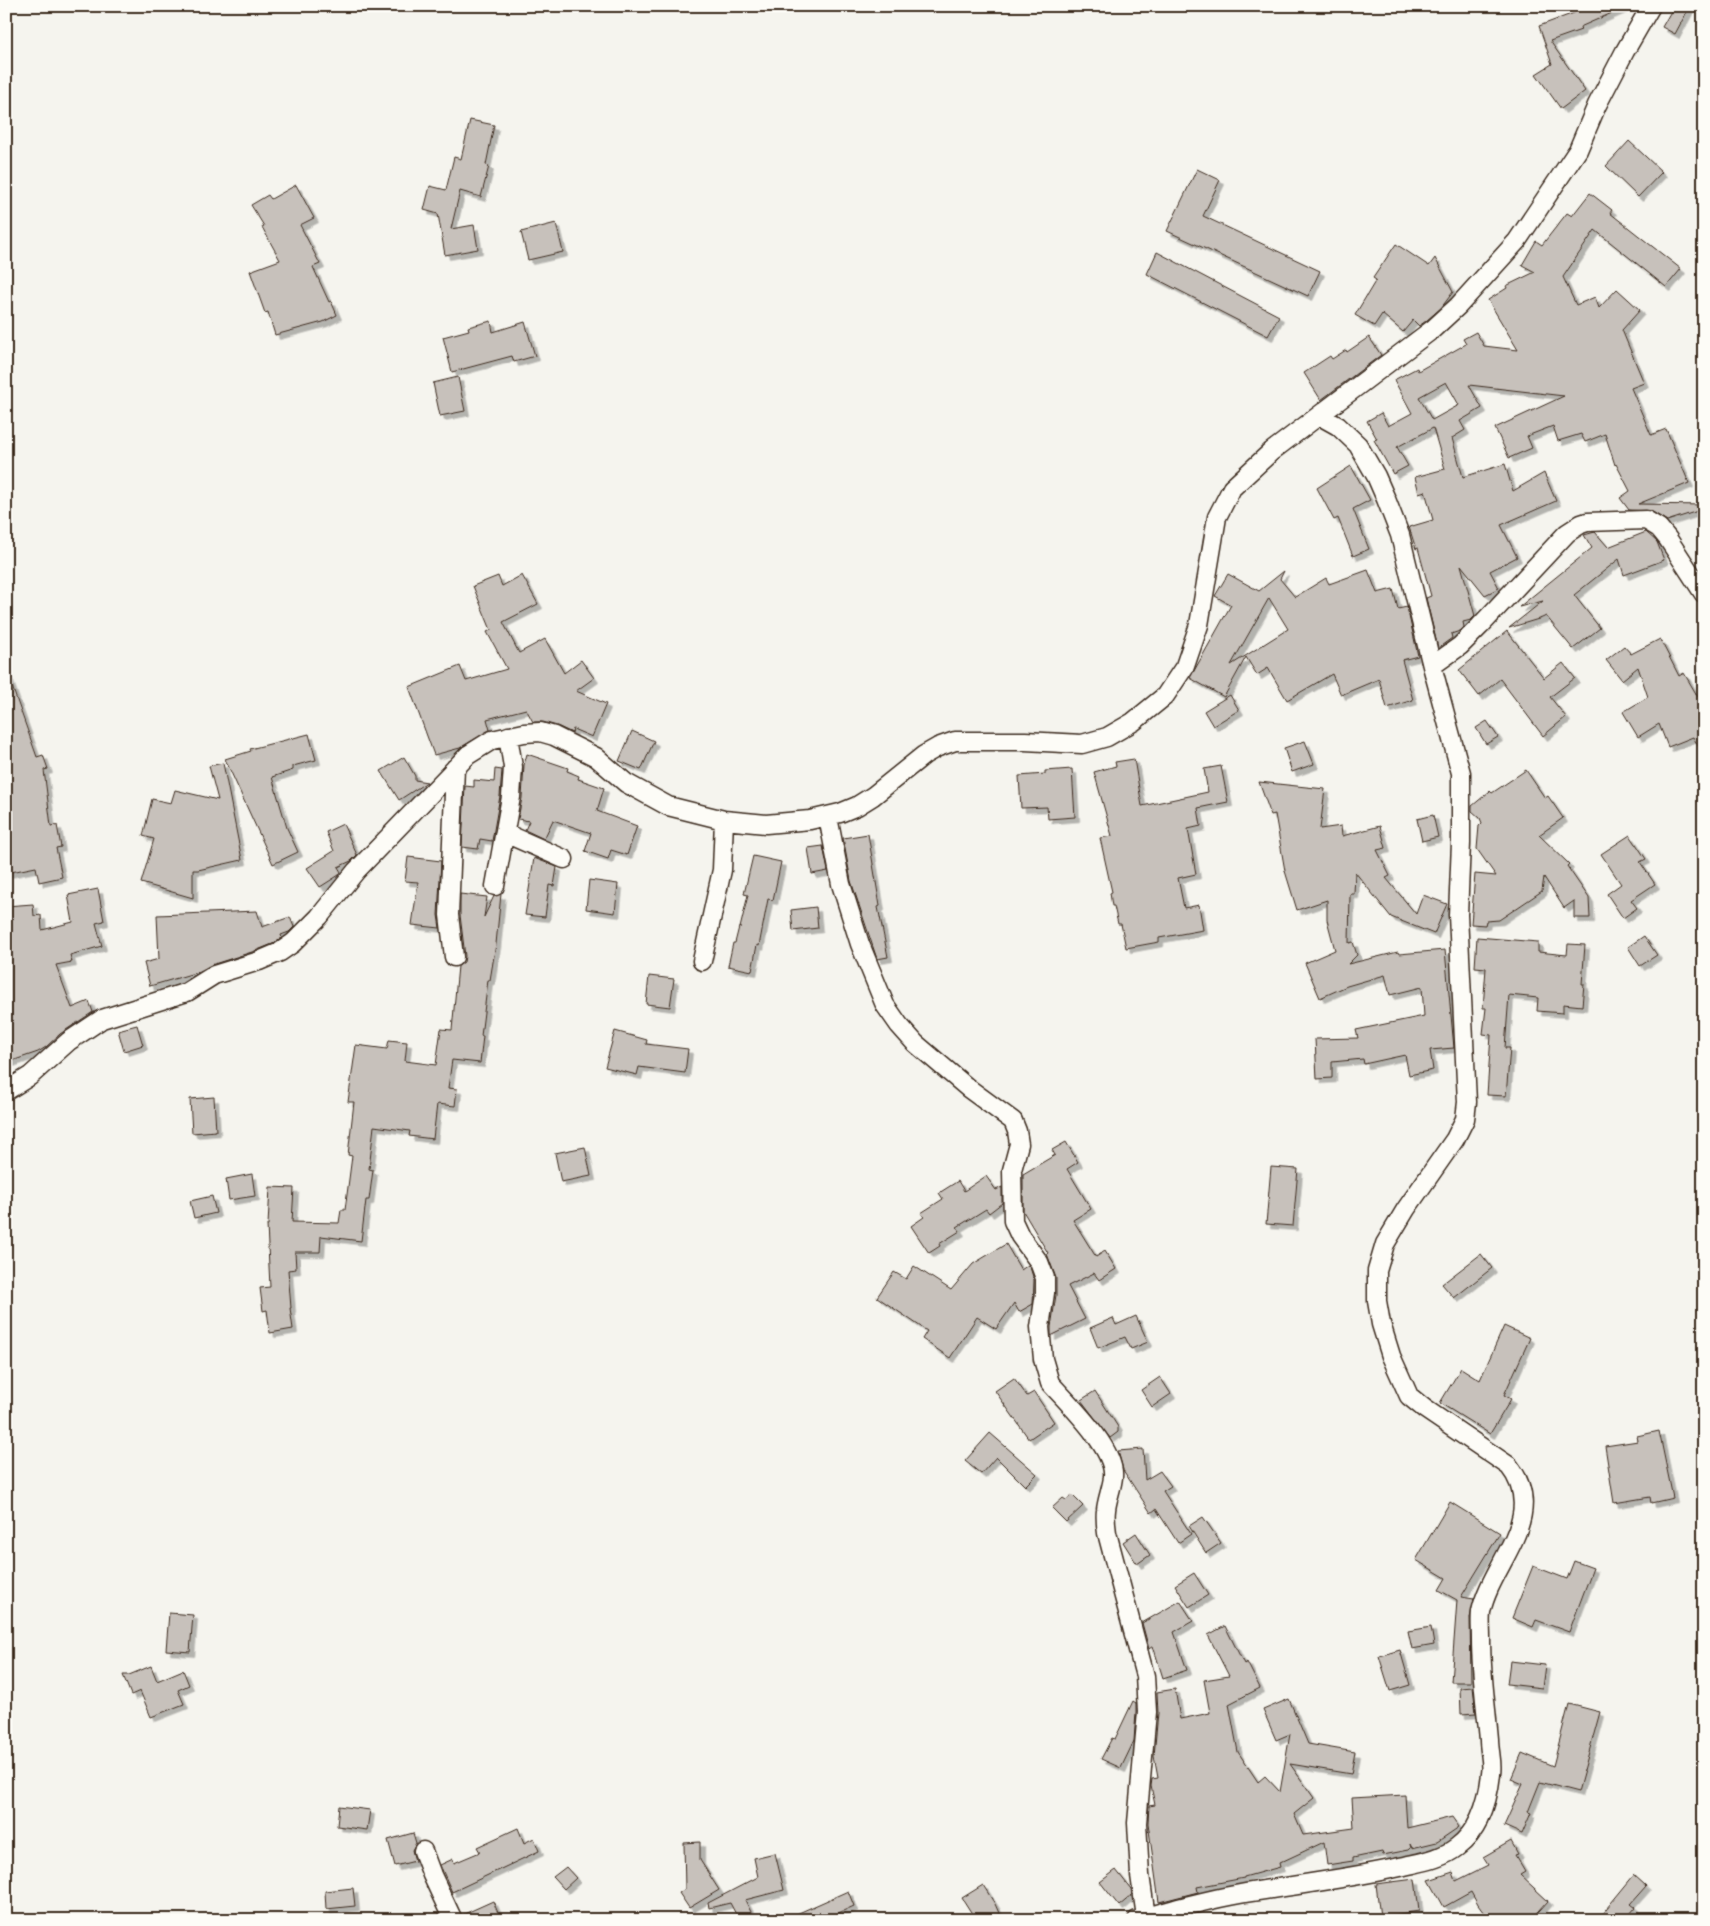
<svg xmlns="http://www.w3.org/2000/svg" width="1710" height="1926" viewBox="0 0 1710 1926" font-family="Kalam,sans-serif">
<defs>
<filter id="shadow"><feDropShadow dx="4.5" dy="4.5" stdDeviation="0" flood-color="#0004"/></filter>
</defs>
<rect width="100%" height="100%" fill="#f5f4ee"/>
<filter id="ink" filterUnits="userSpaceOnUse"><feTurbulence type="fractalNoise" baseFrequency=".02" numOctaves="2"/><feDisplacementMap in="SourceGraphic" scale="10" xChannelSelector="R" yChannelSelector="G"/><feConvolveMatrix kernelMatrix="1 2 1 2 8 2 1 2 1" color-interpolation-filters="sRGB"/></filter>
<g filter="url(#ink)">
<path fill="#c7c1bb" stroke="#3b2a1e" fill-rule="evenodd" filter="url(#shadow)" d="M1580,6H1628L1580,27L1581,30L1550,41L1585,91L1561,109L1536,74L1552,64L1539,26L1582,10Z
M1674,6H1690L1675,34L1662,27Z
M470,120L494,125L486,165L489,166L481,197L460,191L451,229L474,225L478,249L445,255L438,214L424,210L430,186L446,190L454,157L461,159Z
M1629,141L1662,172L1638,197L1606,166Z
M1197,169L1220,180L1203,216L1320,271L1308,296L1167,231Z
M296,185L314,218L300,225L320,264L313,267L329,302L331,301L337,315L323,322L275,335L268,312L265,313L250,271L280,260L262,227L264,226L251,205L268,195L271,199Z
M1590,193L1612,210L1610,213L1681,269L1666,287L1595,230L1563,277L1576,305L1595,297L1599,308L1617,289L1640,310L1622,330L1644,383L1631,388L1651,435L1666,429L1689,483L1638,504L1704,505V509L1667,521L1651,511L1629,510L1620,498L1630,491L1616,464L1615,465L1605,434L1585,442L1581,434L1558,441L1553,426L1527,436L1532,448L1509,458L1495,428L1564,396L1469,385L1482,408L1460,421L1465,430L1452,438L1463,477L1505,464L1513,491L1544,473L1556,501L1501,525L1517,557L1490,571L1499,588L1485,595L1461,565L1475,616L1471,620L1463,622L1464,627L1460,631L1451,634L1452,638L1438,648L1426,598L1431,596L1418,548L1416,549L1409,527L1433,520L1425,491L1419,493L1415,477L1445,469L1433,428L1397,447L1408,466L1393,474L1374,440L1377,439L1367,421L1381,413L1388,426L1412,413L1394,380L1417,368L1418,371L1466,344L1463,339L1476,332L1484,346L1518,350L1488,300L1507,288L1506,286L1535,272L1522,265L1536,241L1542,245L1567,213L1572,216ZM1446,382L1459,405L1432,420L1419,397Z
M556,223L563,252L528,260L521,232Z
M1396,244L1429,266L1435,258L1453,292L1441,308L1426,321L1419,326L1413,320L1403,332L1382,314L1374,326L1355,315L1376,280L1373,278Z
M1157,252L1279,316L1268,336L1147,274Z
M491,321L493,332L525,322L535,356L514,362L512,356L452,372L443,337L469,330L468,327Z
M1369,337L1381,355L1321,400L1304,373L1330,356L1332,359L1346,350L1347,352Z
M458,377L465,411L440,416L433,383Z
M1351,466L1370,500L1353,509L1369,549L1353,556L1338,518L1334,520L1317,488Z
M1595,532L1608,547L1646,532L1657,542L1664,560L1624,575L1619,559L1574,595L1600,628L1573,649L1546,616L1542,618L1509,628L1543,601L1519,607L1592,548L1584,535Z
M1368,570L1377,593L1393,589L1398,609L1407,607L1418,656L1402,660L1413,700L1387,708L1379,679L1341,695L1332,674L1287,700L1268,668L1257,675L1246,657L1224,697L1190,678L1231,605L1215,596L1228,574L1259,591L1284,571L1280,579L1295,597L1326,578L1329,584ZM1269,598L1288,629L1231,665Z
M522,575L538,604L503,622L519,653L545,639L564,673L581,660L594,678L576,691L606,704L592,737L573,729L572,733L557,726L543,722H533L526,709L487,719L490,730L460,748L434,755L409,687L460,666L466,681L507,669L487,632L491,630L473,586L498,576L502,586Z
M1507,631L1544,678L1563,663L1575,678L1550,697L1566,717L1543,736L1500,679L1479,696L1459,670Z
M1660,639L1679,676L1684,673L1698,697L1700,696L1704,704V756L1693,737L1668,747L1659,724L1638,737L1623,712L1648,697L1638,667L1622,680L1606,660L1624,646L1631,654Z
M6,675H8L37,757L43,755L48,769L44,770L51,826L57,825L61,847L56,848L62,877L39,882L36,867L6,873Z
M1230,695L1239,710L1213,726L1204,711Z
M1487,721L1498,737L1486,744L1476,728Z
M632,731L654,741L641,770L619,761Z
M309,734L316,760L293,766V770L272,777L287,828L298,852L273,864L225,759L251,751L250,749Z
M1305,741L1314,764L1292,772L1284,748Z
M527,754L568,768L567,771L579,776L578,779L604,788L597,811L637,826L627,855L611,850L608,859L585,851L591,833L553,820L544,839L525,830L529,821L518,819L522,798L524,765Z
M404,757L415,776V780L427,782L399,800L381,771Z
M1134,759L1142,806L1208,792L1204,769L1221,766L1228,802L1198,808L1201,826L1188,829L1196,874L1178,878L1184,908L1199,905L1203,930L1159,938V942L1126,948L1121,924H1118L1114,906H1112L1110,893L1112,892L1100,838L1112,836L1094,772L1116,766L1115,762Z
M223,763L242,860L198,870H193V898L141,883L154,839L143,836L152,799L171,803L175,790L218,800L209,766Z
M495,769L502,770L500,796L492,841L480,839L478,849L462,847L465,786L474,787V780L494,782Z
M1072,769L1075,817L1048,819L1047,807L1021,808L1019,776L1045,774V771Z
M1526,770L1545,798L1548,796L1563,818L1539,835L1569,864L1567,866L1589,898L1590,918H1574V901L1564,908L1544,877L1542,891L1499,920L1486,921L1485,925L1471,924L1475,874L1496,876L1477,849L1479,826L1482,823L1480,818L1472,811V806L1490,791L1492,793Z
M1259,782L1325,789L1320,829L1341,826L1342,836L1380,826L1386,848L1377,850L1390,876L1386,878L1416,914L1423,895L1447,904L1434,934L1391,917L1355,872L1354,894H1350L1349,943L1353,942L1357,955L1348,964L1398,952L1399,954L1445,950L1454,1048L1430,1050L1433,1070L1409,1075L1405,1055L1364,1064L1363,1059L1332,1062V1078L1317,1079L1315,1039L1358,1038L1356,1030L1424,1016L1422,987L1390,995L1385,975L1347,986L1320,998L1305,963L1335,950L1327,920V900L1297,910L1285,871L1275,814L1271,815Z
M1433,815L1438,837L1422,841L1417,819Z
M343,824L357,855L351,861L338,867L341,872L339,875L320,887L307,868L334,851L326,832Z
M868,834L880,906L878,907L888,957L877,959L851,881L843,838Z
M1630,835L1646,859L1640,862L1655,884L1631,900L1637,908L1623,918L1607,894L1621,884L1601,854Z
M823,846L828,871L812,874L808,848Z
M753,856L781,862L773,900L768,899L759,946L757,945L752,971L728,966L733,943H735L739,927L740,928L748,895L744,894Z
M408,857L441,861L438,915L440,928L412,925L418,882L405,881Z
M534,858L557,867L554,886L549,885L545,917L525,915Z
M589,880L618,884L615,913L586,909Z
M98,889L104,921L96,923L102,946L70,955L72,962L56,965L72,1008L89,1001L93,1012L60,1034L46,1047L38,1052L6,1063V906L33,904L34,916L41,915L42,930L73,922L68,895Z
M460,894L487,897L484,917L494,896L501,894L496,944L490,980H488L481,1036H483L480,1063L452,1060L448,1088L457,1089L455,1106L437,1104L433,1139L409,1136L410,1131L374,1126L369,1169L373,1170L369,1200H366L361,1241L321,1236L320,1252H295L296,1269L288,1270L291,1308H290L293,1329L270,1333L267,1310L263,1311L260,1288L270,1287L267,1225H268L270,1187L294,1188L292,1222L339,1223L341,1210H345L352,1156L348,1155L354,1102H348L356,1045L387,1049L389,1040L407,1042L405,1061L436,1065L441,1029L452,1030L458,966L464,962L465,956L460,915Z
M816,907L818,928L793,931L791,910Z
M257,911L262,927L290,917L294,927L289,932L281,935L282,938L275,943L255,951L211,965L198,972L150,986L144,963L159,959L157,915Z
M1644,936L1657,955L1640,966L1628,947Z
M1477,937L1538,942V952L1567,955L1568,944L1585,945L1582,984H1584L1582,1006L1563,1004V1013L1537,1011L1538,998L1509,995L1505,1048H1510L1506,1096L1487,1095L1491,1035L1483,1034L1486,1008H1483L1486,968L1475,967Z
M649,976L674,979L670,1007L646,1004Z
M137,1025L143,1045L124,1051L118,1030Z
M615,1031L647,1040L646,1044L688,1049L685,1073L639,1067L637,1075L605,1067Z
M214,1097L216,1131L192,1133L190,1099Z
M1066,1142L1078,1162L1067,1169L1091,1209L1073,1220L1096,1257L1105,1251L1116,1269L1099,1280L1094,1273L1068,1286L1085,1319L1051,1336V1327L1056,1295V1278L1047,1254L1048,1253L1023,1211V1174L1055,1155L1052,1150Z
M585,1147L591,1176L561,1182L555,1153Z
M1271,1167L1298,1169L1293,1226L1266,1224Z
M252,1174L255,1196L229,1200L226,1179Z
M986,1176L996,1190L1002,1187V1203L989,1213L986,1209L957,1227L960,1231L939,1244L940,1246L929,1253L911,1226L924,1217L921,1213L943,1199L939,1193L958,1181L964,1191Z
M212,1196L216,1213L194,1218L190,1201Z
M1006,1244L1021,1270L1028,1265L1030,1267L1034,1280L1033,1304L1019,1312L1014,1303L996,1329L977,1317L950,1358L922,1339L927,1331L877,1297L894,1272L906,1279L914,1266L951,1290L973,1264Z
M1481,1254L1492,1268L1454,1298L1442,1284Z
M1136,1316L1148,1342L1131,1349L1125,1337L1098,1348L1090,1328L1113,1318L1116,1325Z
M1504,1326L1530,1338L1504,1395L1511,1399L1490,1434L1440,1403L1461,1368L1480,1380Z
M1160,1377L1171,1394L1152,1407L1141,1390Z
M1014,1378L1027,1396L1034,1392L1054,1422L1029,1439L995,1391Z
M1095,1391L1118,1427V1432L1110,1438L1081,1400Z
M1659,1431L1673,1498L1651,1503L1650,1497L1614,1503L1605,1446L1638,1441L1637,1436Z
M990,1433L1037,1474L1025,1486L996,1457L981,1474L965,1461Z
M1143,1449L1145,1480L1160,1471L1171,1486L1163,1491L1191,1534L1178,1543L1156,1509L1151,1513L1123,1470L1118,1451Z
M1072,1495L1083,1506L1066,1522L1052,1508L1063,1498L1066,1500Z
M1450,1502L1500,1533L1461,1597L1474,1599L1470,1618L1471,1682H1451L1457,1600L1439,1590L1446,1578L1416,1560Z
M1203,1517L1221,1543L1206,1553L1189,1526Z
M1136,1533L1150,1555L1137,1564L1123,1542Z
M1574,1561L1593,1568L1569,1632L1536,1620L1533,1627L1512,1618L1533,1566L1567,1579Z
M1194,1573L1208,1595L1189,1607L1175,1585Z
M1180,1601L1193,1621L1174,1632L1187,1670L1163,1678L1153,1646L1149,1649L1142,1623Z
M169,1613L193,1615L190,1652L166,1650Z
M1225,1626L1244,1664L1247,1662L1260,1688L1229,1704L1238,1752L1258,1782L1265,1776L1280,1792L1290,1734L1276,1740L1263,1710L1289,1699L1308,1744L1355,1752L1351,1774L1290,1764L1314,1798L1294,1814L1303,1835L1354,1828L1352,1798L1405,1795L1407,1828L1452,1817L1459,1827L1437,1842L1412,1848L1410,1844L1411,1848L1409,1850L1383,1855L1382,1852L1353,1858V1861L1327,1865L1324,1842L1279,1863L1280,1867L1244,1877V1878L1197,1887L1198,1892L1159,1902L1148,1823L1149,1806L1155,1805L1151,1786L1152,1779L1158,1778L1154,1756L1158,1713L1157,1692L1175,1689L1180,1719L1210,1713L1204,1680L1229,1676L1208,1635Z
M1431,1627L1434,1645L1412,1649L1408,1631Z
M1400,1650L1410,1685L1390,1691L1379,1656Z
M1510,1661L1545,1665L1542,1688L1507,1684Z
M151,1666L157,1681L183,1670L189,1685L178,1690L184,1704L151,1717L140,1691L131,1695L123,1675H129Z
M1473,1687L1476,1713L1461,1714L1460,1688Z
M1133,1701L1136,1703V1712L1134,1741L1121,1768L1101,1759L1112,1738L1115,1739Z
M1569,1704L1600,1712L1578,1792L1540,1782L1528,1812L1531,1813L1522,1834L1504,1826L1523,1784L1511,1779L1522,1753L1553,1766Z
M339,1806L370,1810L367,1830L337,1826Z
M518,1828L524,1843L534,1838L539,1851L452,1892L440,1865L453,1859L454,1863L480,1852L477,1847Z
M413,1833L416,1843L412,1850L415,1861L395,1866L388,1840Z
M1511,1841L1518,1854L1515,1855L1525,1872L1520,1875L1548,1901L1531,1920H1489L1478,1905L1471,1892L1444,1907L1429,1880L1453,1872L1456,1881L1488,1865L1483,1857Z
M700,1842V1860L719,1890L689,1908L679,1893L685,1889L684,1843Z
M775,1853L784,1890L745,1900L755,1920H739L730,1903L709,1908L708,1903L758,1877L754,1858Z
M566,1867L576,1878L564,1889L553,1877Z
M1116,1870L1131,1889L1132,1895L1119,1906L1100,1882Z
M1634,1875L1646,1886L1630,1904L1635,1908L1625,1920H1597Z
M1415,1879L1419,1911L1380,1917L1376,1884Z
M983,1885L995,1904L1002,1920H976L962,1898Z
M353,1888L355,1906L326,1909L325,1891Z
M848,1891L854,1906L823,1920H783Z
M493,1901L501,1920H463L462,1915Z"/>
<g fill="none" stroke-linecap="round" stroke-linejoin="round">
<defs>
<path id="minor" d="M1432,666L1460,646L1480,626L1567,533L1581,524L1587,522L1646,520L1659,528L1668,539L1704,594
M828,817L841,884L860,944L885,1005L899,1025L915,1043L968,1088L1013,1121L1017,1131L1019,1144L1012,1170L1013,1221L1020,1236L1039,1262L1045,1278V1293L1040,1327L1043,1359L1050,1383C1068,1403 1116,1449 1113,1477C1112,1488 1107,1499 1106,1510C1105,1518 1106,1526 1107,1533L1145,1676L1147,1712L1137,1823L1140,1875L1146,1917
M505,833L564,859
M495,886L511,797L513,767L508,736
M454,957L449,915L455,768
M702,961L722,870L724,820
M6,1091L30,1076L69,1041L102,1019L187,992L214,975L259,961L280,952L293,943L319,917L356,871L468,755L492,740L524,733L540,732L554,736L596,757L626,783L668,806L724,820L766,824L810,820L840,813L857,806L873,796L924,755L938,747L955,741H1025L1082,744L1107,737L1133,722L1165,696L1185,666L1199,625L1217,517L1232,488L1272,451L1433,329L1458,306L1517,241L1578,150L1597,105L1625,51L1651,6
M423,1851L432,1875L453,1920
M1137,1920C1171,1910 1205,1900 1240,1894C1293,1885 1347,1879 1400,1867C1420,1862 1440,1860 1457,1847C1480,1830 1488,1801 1491,1774C1493,1763 1489,1751 1489,1740C1486,1706 1481,1673 1481,1639C1481,1630 1480,1620 1481,1612C1491,1563 1549,1516 1509,1466L1425,1409L1409,1396L1391,1356L1381,1324L1377,1301V1271L1385,1244L1406,1209L1455,1139L1465,1119L1467,1102L1458,915L1461,843V773L1432,666L1400,535L1386,499L1376,476L1358,445L1338,426L1320,416"/>
</defs>
<use href="#minor" stroke="#3b2a1e" stroke-width="21"/>
<use href="#minor" stroke="#fdfcf7" stroke-width="18"/>
</g>
</g>
<rect width="1710" height="1926" fill="none" stroke="#fdfcf7" stroke-width="25"/>
<rect x="12" y="12" width="1685" height="1901" fill="none" stroke="#3b2a1e" stroke-width="2" filter="url(#ink)"/>
</svg>
